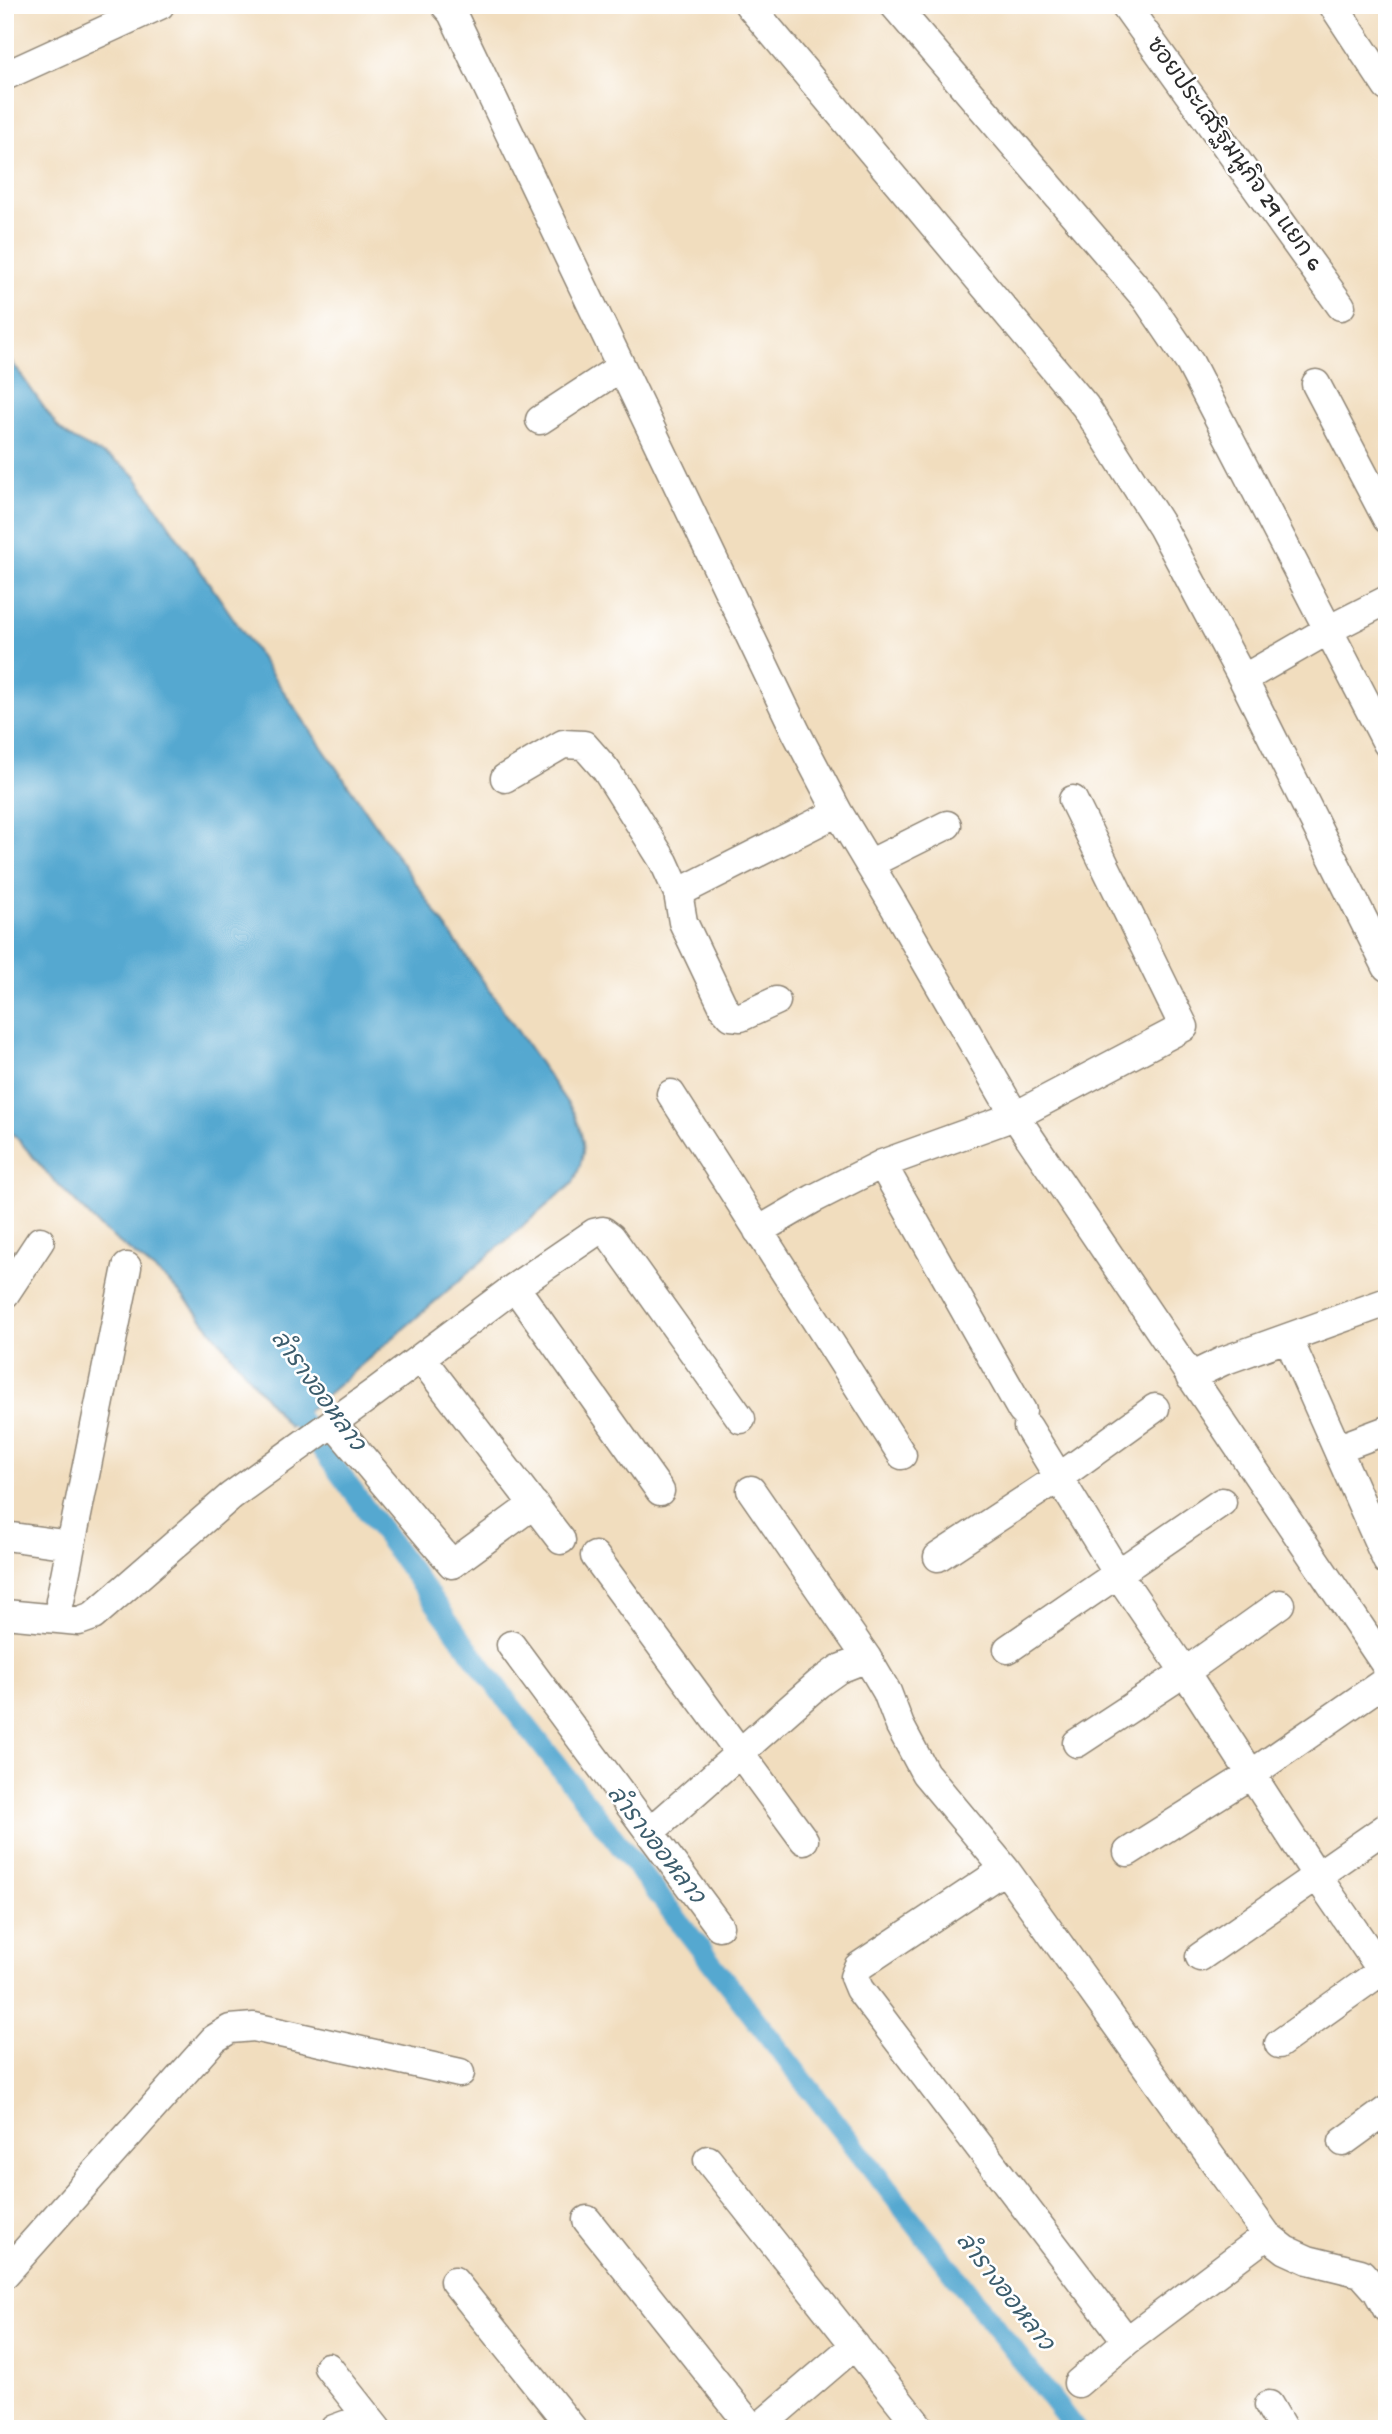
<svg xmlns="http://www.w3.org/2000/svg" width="1392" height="2434" viewBox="0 0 1392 2434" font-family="'Gochi Hand','Playpen Sans Thai',sans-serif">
<rect width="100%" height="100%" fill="#fff"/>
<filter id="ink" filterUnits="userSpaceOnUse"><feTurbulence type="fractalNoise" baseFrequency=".0143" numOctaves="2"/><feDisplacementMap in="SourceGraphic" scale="14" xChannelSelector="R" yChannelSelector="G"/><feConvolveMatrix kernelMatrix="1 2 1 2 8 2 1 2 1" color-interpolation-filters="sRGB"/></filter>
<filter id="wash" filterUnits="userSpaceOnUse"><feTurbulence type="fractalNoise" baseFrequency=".00686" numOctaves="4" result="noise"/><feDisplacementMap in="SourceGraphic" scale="28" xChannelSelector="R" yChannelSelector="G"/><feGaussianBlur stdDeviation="1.57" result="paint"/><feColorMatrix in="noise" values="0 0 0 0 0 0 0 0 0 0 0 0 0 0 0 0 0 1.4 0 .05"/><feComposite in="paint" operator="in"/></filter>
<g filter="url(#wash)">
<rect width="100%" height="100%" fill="#f1ddbe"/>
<path fill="#55a8d0" stroke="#406a7e" stroke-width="2" d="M5,352L57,426C80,450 115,453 136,477L574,1113C586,1143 587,1153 573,1183L289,1427L192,1306L168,1281L101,1228L47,1173L16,1137L5,1128Z"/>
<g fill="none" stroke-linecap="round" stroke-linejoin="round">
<path stroke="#55a8d0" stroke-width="21" d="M282,1395L504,1697L1075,2429"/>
</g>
</g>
<g filter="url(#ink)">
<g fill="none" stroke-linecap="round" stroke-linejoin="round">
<defs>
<path id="minor" d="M445,5L452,13L796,732L838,812L890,899L1015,1116L1387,1667
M749,5L1085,406L1162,527L1243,679L1387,967
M894,5L1147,300L1190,363L1387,743
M1125,5L1341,306
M1333,5L1387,87
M7,75L160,5
M1316,384L1387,519
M540,420L621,367
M1243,679L1328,630L1387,600
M505,778L563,744L584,745L606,770L664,862L678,893L683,922L724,1008L731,1016L741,1017L776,1001
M869,864L947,825
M678,893L838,812
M671,1094L902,1455
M882,1164L1022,1411
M758,1231L813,1199L882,1164L1015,1116L1184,1027L1073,800
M515,1287L660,1491
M5,1294L40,1241
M1288,1338L1387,1561
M421,1358L561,1540
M1190,1377L1223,1361L1387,1302
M333,1423L452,1564L534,1504
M1028,1427L1118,1574L1185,1672L1317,1876L1387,1978
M1339,1448L1387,1430
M751,1490L867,1658L887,1692L900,1726L925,1773L1005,1869L1267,2235L1286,2250L1308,2260L1361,2273L1377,2291L1387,2309
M5,1536L71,1545L127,1267
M595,1556L804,1840
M938,1557L1058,1478L1155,1408
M60,1601L71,1545
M5,1614L79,1621L93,1616L231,1496L375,1392L515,1287L594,1233L603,1231L611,1237L741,1419
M511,1645L719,1926
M1008,1649L1222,1502
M1077,1743L1185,1672L1280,1604
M650,1832L818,1684L839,1669L867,1658
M1128,1852L1250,1775L1387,1680
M1005,1869L858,1967L854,1977L859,1989L1127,2341
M1200,1957L1387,1827
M1279,2044L1387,1967
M1343,2142L1387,2110
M708,2160L921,2429
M587,2220L753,2429
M5,2274L214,2039L230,2029L254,2027L460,2073
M454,2281L573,2429
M328,2367L377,2429
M1078,2383L1127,2341L1267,2235
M1269,2405L1283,2429
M334,2429L367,2417
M757,2429L855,2345"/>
</defs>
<use href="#minor" stroke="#8e8474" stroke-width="31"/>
<use href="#minor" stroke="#fff" stroke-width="28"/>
</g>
</g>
<g text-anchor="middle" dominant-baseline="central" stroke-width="5" stroke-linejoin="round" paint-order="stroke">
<g font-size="23" fill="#2b2b2b" stroke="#fff">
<text transform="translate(1233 155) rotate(54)">ซอยประเสริฐมนูกิจ 29 แยก 6</text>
</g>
<g font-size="24" font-style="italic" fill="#3c5d6d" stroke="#fff">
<text transform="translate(316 1392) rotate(54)">ลำรางออหลาว</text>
<text transform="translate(654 1846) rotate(52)">ลำรางออหลาว</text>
<text transform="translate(1003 2293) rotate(52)">ลำรางออหลาว</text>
</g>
</g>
<rect width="1392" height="2434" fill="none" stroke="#fff" stroke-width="28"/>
</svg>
